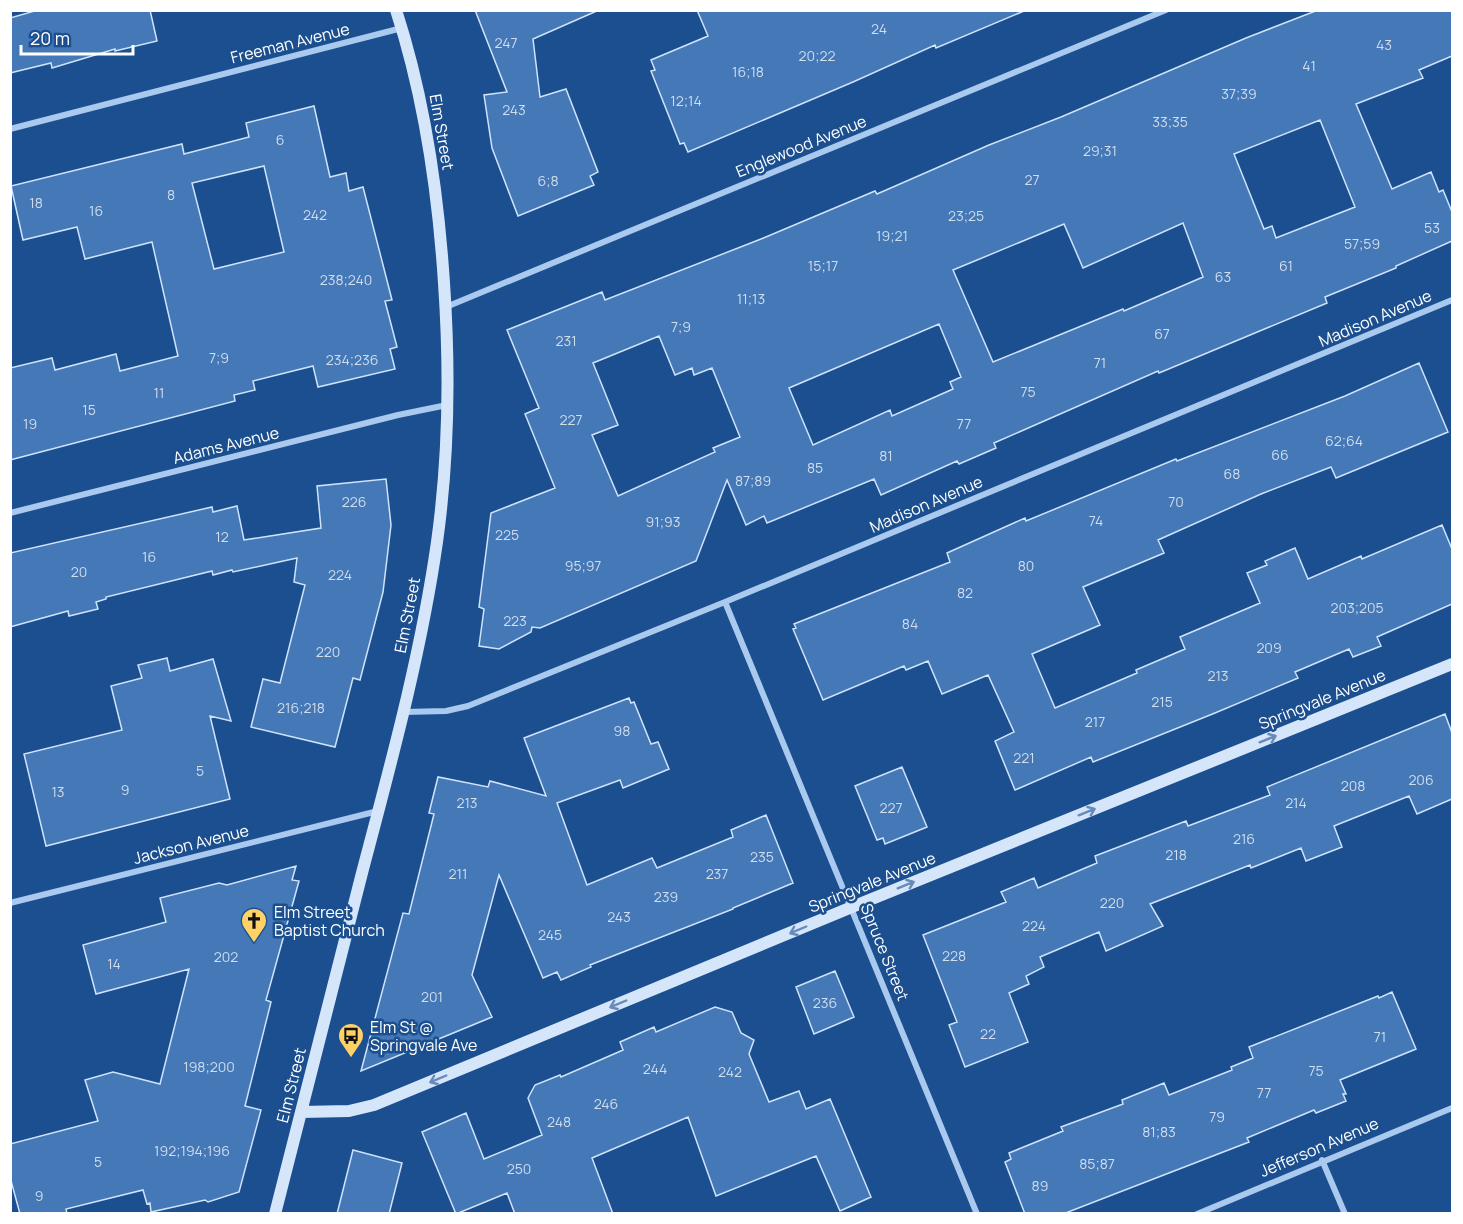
<svg xmlns="http://www.w3.org/2000/svg" width="1463" height="1224" viewBox="0 0 1463 1224" font-family="Manrope,sans-serif">
<rect width="100%" height="100%" fill="#1b4f8f"/>
<path fill="#4478b7" stroke="#cfe3fa" stroke-width="1.5" fill-rule="evenodd" d="M38,10H150L157,41L115,51V49L52,68L51,63L10,73V18Z
M475,10H599L533,39L540,97L566,89L598,172L590,176L594,185L518,216L492,148L484,95L507,92Z
M697,10H1024V11L936,48L935,45L853,82L688,152L684,143L680,144L651,71L655,70L651,60L708,36Z
M1318,10H1452V56L1419,70L1423,78L1356,104L1392,189L1431,172L1439,192L1443,190L1452,212V241L1396,266V268L1325,297L1327,303L1159,373L1158,371L994,443L996,448L959,464L957,461L881,495L874,479L767,523L764,516L746,525L727,480L696,561L540,628L532,627L531,632L499,649L479,646L484,609L479,607L491,513L555,488L525,414L539,408L507,330L602,292L605,300L761,239L875,191L877,194L989,145L1061,117L1246,38ZM1320,120L1355,207L1276,238L1272,226L1264,229L1234,154ZM1183,223L1203,277L1124,311L1123,309L993,362L953,270L1064,224L1083,268ZM939,324L961,377L950,382L953,389L892,416L890,410L813,445L789,388ZM659,336L675,375L692,368L694,375L712,368L740,437L713,448L715,452L618,496L592,435L618,425L593,363Z
M314,106L330,177L346,173L349,191L363,187L392,300L385,301L397,347L390,349L395,369L318,387L313,366L253,381L255,390L234,395L235,401L10,460V368L52,358L55,370L116,354L120,371L178,356L152,242L85,259L77,227L23,240L11,186L182,144L184,154L249,137L246,123ZM264,166L284,252L214,269L192,183Z
M1419,363L1448,432L1336,478L1331,467L1261,494L1158,540L1164,553L1083,587L1100,625L1032,654L1055,708L1137,673L1136,670L1185,649L1180,637L1260,603L1247,573L1267,565L1265,561L1295,548L1308,579L1361,556L1362,559L1442,525L1452,549V604L1377,637L1381,646L1353,657L1349,649L1295,672L1298,678L1215,713L1093,762L1091,757L1015,790L995,741L1014,732L988,675L942,694L928,661L906,670L904,666L823,700L793,629L796,628L794,624L950,562L947,553L1025,518L1026,521L1176,459L1177,461L1345,396Z
M386,479L391,525L383,592L360,680L353,678L335,747L251,727L263,679L280,683L305,585L294,582L297,558L233,572L232,570L213,575L212,571L106,597V599L96,602L98,609L69,616L68,611L10,627V553L212,507L213,512L237,506L244,540L321,528L317,486Z
M167,658L170,671L213,659L231,721L210,716L230,799L46,846L24,754L122,730L111,686L142,678L138,665Z
M629,698L631,703L634,702L651,744L658,742L669,769L623,788L620,780L557,803L587,885L652,858L657,868L733,837L731,830L766,815L793,883L733,908V909L590,965L591,967L561,980L557,972L543,978L499,875L472,975L492,1017L361,1071L403,913L409,914L434,814L429,813L438,777L488,787L490,781L546,796L524,738Z
M1445,714L1452,733V799L1417,814L1409,796L1334,826L1342,847L1306,861L1301,848L1251,868L1250,865L1150,904L1163,926L1106,951L1099,932L1040,957L1044,967L1026,976L1029,984L1009,993L1028,1042L965,1067L949,1025L957,1022L923,935L1006,902L1001,892L1034,878L1038,888L1097,863L1095,856L1186,821L1188,826L1270,795L1267,787Z
M902,767L927,827L885,844L883,838L877,840L855,786Z
M296,866L292,880L299,881L266,1000L271,1002L245,1106L261,1110L239,1192L208,1202L205,1200L151,1212L150,1203L147,1204L143,1190L66,1209L67,1214H20L10,1177V1144L98,1121L85,1080L113,1072L160,1084L189,969L96,994L83,945L166,922L160,898L219,883L227,885Z
M835,971L854,1017L814,1034L796,987Z
M1392,992L1416,1049L1340,1080L1346,1094H1343L1346,1101L1316,1113L1314,1110L1247,1138L1249,1142L1063,1214H1025L1005,1162L1011,1159L1009,1153L1063,1131L1061,1127L1123,1104L1122,1100L1164,1083L1169,1095L1232,1070L1231,1067L1253,1058L1249,1047L1378,996L1379,998Z
M715,1007L732,1012L741,1033L754,1040L749,1054L769,1102L799,1091L806,1109L830,1099L871,1197L840,1211L816,1156L716,1196L688,1117L592,1158L613,1214H515L507,1193L456,1214L422,1132L466,1113L484,1159L542,1135L528,1098L535,1085L560,1075L561,1077L623,1050L620,1042L654,1027L656,1032Z
M353,1150L402,1163L389,1214H337Z"/>
<g fill="none" stroke-linecap="round" stroke-linejoin="round">
<path stroke="#a9c9ee" stroke-width="6" d="M10,129L402,28
M446,307L1166,10
M10,513L398,415L447,405
M725,602L977,1214
M404,712L446,711L468,706L725,602L1452,300
M10,903L378,811
M1322,1160L1345,1214
M1197,1214L1452,1108"/>
<path stroke="#d6e6fa" stroke-width="12" d="M301,1112L349,1111L374,1105L852,907L1452,664
M275,1214C304,1100 333,986 362,873C391,763 421,654 437,542C449,456 450,370 444,283C438,191 425,99 396,10"/>
</g>
<defs><path id="oneway-shaft" d="M-6 0H5M1.5-3L5.5 0L1.5 3" fill="none" stroke-width="1.6" stroke-linecap="round" stroke-linejoin="round" transform="scale(1.5)"/></defs>
<g stroke="#668bba">
<use href="#oneway-shaft" transform="translate(1268 739) rotate(-22)"/>
<use href="#oneway-shaft" transform="translate(1087 812) rotate(-22)"/>
<use href="#oneway-shaft" transform="translate(906 885) rotate(-22)"/>
<use href="#oneway-shaft" transform="translate(798 930) rotate(157)"/>
<use href="#oneway-shaft" transform="translate(618 1004) rotate(157)"/>
<use href="#oneway-shaft" transform="translate(438 1079) rotate(157)"/>
</g>
<defs>
<symbol id="church-pin" viewBox="-11 -11 22 30"><path d="M0 17L-7.5 6A9.5 9.5 0 1 1 7.5 6Z" fill="#ffd166" stroke="#1b4f8f"/><path d="M-1.2-6h2.4v3.5h3.3v2.4h-3.3V6h-2.4V-.1h-3.3v-2.4h3.3Z" fill="#111"/></symbol>
<symbol id="bus-pin" viewBox="-11 -11 22 30"><path d="M0 17L-7.5 6A9.5 9.5 0 1 1 7.5 6Z" fill="#ffd166" stroke="#1b4f8f"/><path d="M-5-6H5V4H4V6H2V4H-2V6H-4V4H-5ZM-3.5-4V0h7V-4ZM-3.5 1.2v1.5H-2V1.2ZM2 1.2v1.5H3.5V1.2Z" fill="#111"/></symbol>
</defs>
<g fill-rule="evenodd">
<use href="#church-pin" x="239" y="906" width="30" height="40"/>
<use href="#bus-pin" x="336" y="1021" width="30" height="40"/>
</g>
<g text-anchor="middle" dominant-baseline="central" stroke-width="5" stroke-linejoin="round" paint-order="stroke">
<g font-size="14" fill="#d0dded">
<text x="879" y="28">24</text>
<text x="506" y="42">247</text>
<text x="1384" y="44">43</text>
<text x="817" y="55">20;22</text>
<text x="1309" y="65">41</text>
<text x="748" y="71">16;18</text>
<text x="1239" y="93">37;39</text>
<text x="686" y="100">12;14</text>
<text x="514" y="109">243</text>
<text x="1170" y="121">33;35</text>
<text x="280" y="139">6</text>
<text x="1100" y="150">29;31</text>
<text x="1032" y="179">27</text>
<text x="548" y="180">6;8</text>
<text x="171" y="194">8</text>
<text x="36" y="202">18</text>
<text x="96" y="210">16</text>
<text x="315" y="214">242</text>
<text x="966" y="215">23;25</text>
<text x="1432" y="227">53</text>
<text x="892" y="235">19;21</text>
<text x="1362" y="243">57;59</text>
<text x="823" y="265">15;17</text>
<text x="1286" y="265">61</text>
<text x="1223" y="276">63</text>
<text x="346" y="279">238;240</text>
<text x="751" y="298">11;13</text>
<text x="681" y="326">7;9</text>
<text x="1162" y="333">67</text>
<text x="566" y="340">231</text>
<text x="219" y="357">7;9</text>
<text x="352" y="359">234;236</text>
<text x="1100" y="362">71</text>
<text x="1028" y="391">75</text>
<text x="159" y="392">11</text>
<text x="89" y="409">15</text>
<text x="571" y="419">227</text>
<text x="30" y="423">19</text>
<text x="964" y="423">77</text>
<text x="1344" y="440">62;64</text>
<text x="1280" y="454">66</text>
<text x="886" y="455">81</text>
<text x="815" y="467">85</text>
<text x="1232" y="473">68</text>
<text x="753" y="480">87;89</text>
<text x="354" y="501">226</text>
<text x="1176" y="501">70</text>
<text x="1096" y="520">74</text>
<text x="663" y="521">91;93</text>
<text x="507" y="534">225</text>
<text x="222" y="536">12</text>
<text x="149" y="556">16</text>
<text x="583" y="565">95;97</text>
<text x="1026" y="565">80</text>
<text x="79" y="571">20</text>
<text x="340" y="574">224</text>
<text x="965" y="592">82</text>
<text x="1357" y="607">203;205</text>
<text x="515" y="620">223</text>
<text x="910" y="623">84</text>
<text x="1269" y="647">209</text>
<text x="328" y="651">220</text>
<text x="1218" y="675">213</text>
<text x="1162" y="701">215</text>
<text x="301" y="707">216;218</text>
<text x="1095" y="721">217</text>
<text x="622" y="730">98</text>
<text x="1024" y="757">221</text>
<text x="200" y="770">5</text>
<text x="1421" y="779">206</text>
<text x="1353" y="785">208</text>
<text x="125" y="789">9</text>
<text x="58" y="791">13</text>
<text x="467" y="802">213</text>
<text x="1296" y="802">214</text>
<text x="891" y="807">227</text>
<text x="1244" y="838">216</text>
<text x="1176" y="854">218</text>
<text x="762" y="856">235</text>
<text x="458" y="873">211</text>
<text x="717" y="873">237</text>
<text x="666" y="896">239</text>
<text x="1112" y="902">220</text>
<text x="619" y="916">243</text>
<text x="1034" y="925">224</text>
<text x="550" y="934">245</text>
<text x="954" y="955">228</text>
<text x="226" y="956">202</text>
<text x="114" y="963">14</text>
<text x="432" y="996">201</text>
<text x="825" y="1002">236</text>
<text x="988" y="1033">22</text>
<text x="1380" y="1036">71</text>
<text x="209" y="1066">198;200</text>
<text x="655" y="1068">244</text>
<text x="1316" y="1070">75</text>
<text x="730" y="1071">242</text>
<text x="1264" y="1092">77</text>
<text x="606" y="1103">246</text>
<text x="1217" y="1116">79</text>
<text x="559" y="1121">248</text>
<text x="1159" y="1131">81;83</text>
<text x="192" y="1150">192;194;196</text>
<text x="98" y="1161">5</text>
<text x="1097" y="1163">85;87</text>
<text x="519" y="1168">250</text>
<text x="1040" y="1185">89</text>
<text x="39" y="1195">9</text>
</g>
<g font-size="16" fill="#fff" stroke="#1b4f8f">
<text transform="translate(290 43) rotate(-14)">Freeman Avenue</text>
<text transform="translate(442 132) rotate(80)">Elm Street</text>
<text transform="translate(801 146) rotate(-22)">Englewood Avenue</text>
<text transform="translate(1375 318) rotate(-23)">Madison Avenue</text>
<text transform="translate(226 445) rotate(-14)">Adams Avenue</text>
<text transform="translate(926 504) rotate(-23)">Madison Avenue</text>
<text transform="translate(407 615) rotate(-79)">Elm Street</text>
<text transform="translate(1322 699) rotate(-22)">Springvale Avenue</text>
<text transform="translate(191 844) rotate(-14)">Jackson Avenue</text>
<text transform="translate(872 882) rotate(-22)">Springvale Avenue</text>
<text transform="translate(885 952) rotate(68)">Spruce Street</text>
<text transform="translate(291 1085) rotate(-76)">Elm Street</text>
<text transform="translate(1319 1147) rotate(-23)">Jefferson Avenue</text>
</g>
<g font-size="16" fill="#fff" stroke="#1b4f8f" text-anchor="start">
<text x="274" y="912">Elm Street<tspan x="274" dy="18">Baptist Church</tspan></text>
<text x="370" y="1027">Elm St @<tspan x="370" dy="18">Springvale Ave</tspan></text>
</g>
</g>
<rect width="1463" height="1224" fill="none" stroke="#ffffff" stroke-width="24"/>
<path d="M21 45v9h112v-9" fill="none" stroke="#ffffff" stroke-width="3"/>
<text x="30" y="45" font-size="18" fill="#ffffff" stroke="#1b4f8f" stroke-width="4.5" paint-order="stroke">20 m</text>
</svg>
